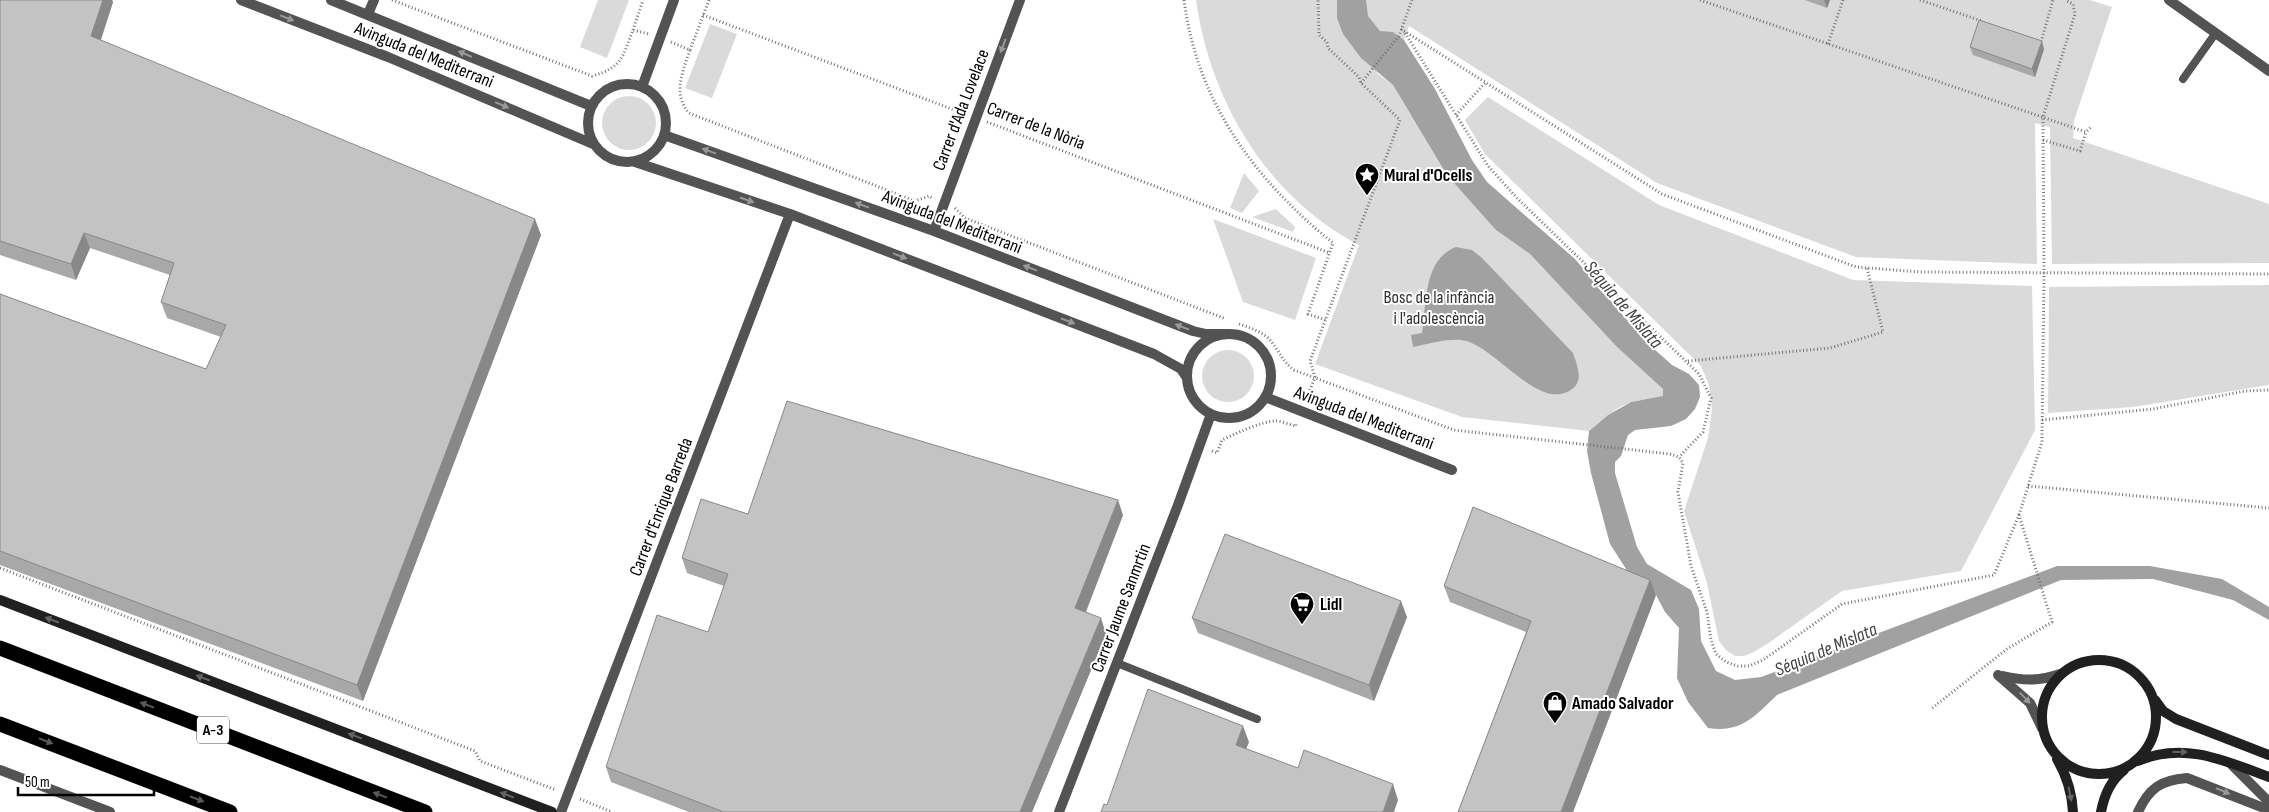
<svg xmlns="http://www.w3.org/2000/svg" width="2269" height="812" viewBox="0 0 2269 812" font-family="'Sofia Sans Condensed',sans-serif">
<rect width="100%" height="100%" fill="#fff"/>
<path fill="#dadada" d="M598,0H629L607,58L580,47Z
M1196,0H2090L2112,7L2074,121L2073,138L2269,204V263L2052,264L2050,127L2035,123L2037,264L1856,257L1657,183L1409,26L1404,40L1377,73L1393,85L1411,115L1496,230L1530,254L1617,347L1663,389V396C1653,400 1642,399 1632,402C1615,407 1602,420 1589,431L1462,417L1315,364L1359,245C1267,197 1210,101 1196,0Z
M710,24L737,34L712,98L685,88Z
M602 123a27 27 0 1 1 54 0a27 27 0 1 1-54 0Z
M1488,97L1659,205L1853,280L2032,286L2035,430L1961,571L1842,591L1770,642L1754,652L1744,656H1735L1727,651L1719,641L1707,583L1684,511L1708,438L1712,409L1709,385L1701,366L1485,154L1465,120Z
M1244,173L1259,191L1242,213L1230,208Z
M1276,209L1295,227L1293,232L1252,217Z
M1213,219L1316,258L1295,320L1243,302Z
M2269,285V385L2133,407L2048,413L2049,287Z
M1202 376a26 26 0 1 1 52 0a26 26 0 1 1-52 0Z"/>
<path fill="#a1a1a1" d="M1337,0H1366L1368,16L1380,31L1393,32L1404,40L1435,89L1472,160L1487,182L1575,259L1644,340L1672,365L1689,374L1699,385L1700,397L1695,409L1686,419L1671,426L1635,430L1628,435L1621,456L1615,462V473L1637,547L1647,564L1691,590L1699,609L1701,641L1716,671L1735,680L1761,677L2057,566H2150L2222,579L2269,607V620L2233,600L2153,579L2061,580L1777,695C1755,716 1742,733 1708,728L1688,702L1677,678L1679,628L1665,612L1654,591L1628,572L1610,544L1591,473L1587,451L1589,431L1608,415L1631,402L1663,396V389L1617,347L1530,254L1496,230L1447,175L1393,85L1361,58L1343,34L1337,18Z
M1456,247L1472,250L1482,258L1573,353C1577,365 1584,381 1572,389C1541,413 1497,349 1466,341C1451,337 1428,344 1413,347L1411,335L1422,333C1427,302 1423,260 1456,247Z"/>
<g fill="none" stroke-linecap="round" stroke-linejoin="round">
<path stroke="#757575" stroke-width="3" stroke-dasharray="1 2.5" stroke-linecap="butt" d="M392,0L592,76C622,68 623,56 633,30L649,34
M1184,0C1197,102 1255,180 1333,243L1308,314L1326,320
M1700,0L2086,132L2092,126
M1920,0L1982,21
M703,15L965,114
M1401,29L1662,194L1856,267L1920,272L2269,274
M633,30L643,0
M1405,33L1488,166L1517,198L1699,374L1711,398L1703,432L1679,457
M2038,41L2041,42L2053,0
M671,42L690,50C683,71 672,94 689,113L915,201L929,196L932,198
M1828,44L1843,0
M690,50L709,0
M1361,83L1399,36L1412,0
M1456,115L1485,83
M987,122L1330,253
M2043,140L2080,151L2086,132
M955,208L965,218L1226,319
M1239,324C1251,328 1263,332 1271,341C1279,351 1283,362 1294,370L1454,430L1670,454L1679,457L1683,463L1678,492L1691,566L1707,612L1711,640L1716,654L1726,662L1738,666H1749L1763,660L1842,604L1994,575L2019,515L2052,622L2007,649L1931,709
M1688,361L1830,348L1883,332L1867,268
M1306,400L1315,377L1310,361L1400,120L1361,83L1359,77L1328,48L1327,42L1319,35L1318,0
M2042,420L2153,409L2245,391L2269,390
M1212,451L1217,453L1222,440C1235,434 1262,421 1276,421C1282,421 1290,425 1296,426V424
M2028,486L2269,508
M2019,515L2042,442L2044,273L2043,117L2075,14L2073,4L2065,0
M0,568L475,751L480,761L556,790
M580,799L612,812"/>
<path stroke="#535353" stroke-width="8" d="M2183,79L2215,34
M1117,663L1257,719"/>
<path stroke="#535353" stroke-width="10" d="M241,0L388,57L593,144
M331,0L591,106
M2169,0L2269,71
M368,14L374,0
M588 123a39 39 0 1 1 78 0a39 39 0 1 1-78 0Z
M642,87L674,0
M664,135L934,231L1193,331L1206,334H1229
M635,162L790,214L1154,354L1181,369L1187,378
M934,231L1020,0
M1187 376a42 42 0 1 1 84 0a42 42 0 1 1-84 0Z
M1265,397L1452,470
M1998,675L2030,703L2042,728
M2003,676C2024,681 2040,681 2060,674
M2231,764L2269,802
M0,770L110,812
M561,812L790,214
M1059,812L1178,505L1211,414
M2138,812C2149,788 2161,780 2187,778L2269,810"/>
<path stroke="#202020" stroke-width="10" d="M0,600L552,812
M2042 717a57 57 0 1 1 114 0a57 57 0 1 1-114 0Z
M2155,700L2163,711L2176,719L2269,755
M2057,759C2067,776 2072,793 2073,812
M2138,761C2184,741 2226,761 2269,777
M2101,812C2104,796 2111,780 2124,770"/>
<path stroke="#000" stroke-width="15" d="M0,648L425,812
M0,724L230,812"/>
</g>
<path fill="#a8a8a8" d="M0,0H112L113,2L101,40L541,235L363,701L0,565V294L206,369L221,337L167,318L161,302L170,275L90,248L76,280L0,255Z
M1805,0H1830L1827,8Z
M1970,47L2044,49L2035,77L1973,55Z
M748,514L1123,515L1086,612L1106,634L1032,812H689L611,782L606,767L708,632L724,586L687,573L682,558Z
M1444,586L1656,595L1573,812H1458L1526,632L1450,602Z
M1407,617L1374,701L1198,633L1192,618Z"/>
<path fill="#888" d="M103,0H112L113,2L97,51L91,36Z
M1824,0H1830L1827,8Z
M2042,41L2044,49L2035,77L2032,69Z
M535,219L541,235L363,701L357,685Z
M84,233L90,248L76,280L71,264Z
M1118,500L1123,515L1081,624L1075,608Z
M1650,580L1656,595L1573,812H1561Z
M1401,601L1407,617L1374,701L1369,685Z
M1101,618L1106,634L1032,812H1020Z
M1243,726L1249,742L1242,760L1236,745Z
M1393,784L1398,800L1394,812H1383Z"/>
<path fill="#c3c3c3" stroke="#888" d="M0,0H103L91,36L535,219L357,685L0,551V294L206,369L226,325L161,302L174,263L84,233L71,264L0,241Z
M1979,20L2042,41L2032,69L1970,47Z
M787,401L1118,500L1075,608L1101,618L1020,812H724L606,767L657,615L708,632L728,574L682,558L701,499L748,514Z
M1473,507L1650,580L1561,812H1458L1531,621L1444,586Z
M1225,534L1401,601L1369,685L1192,618Z
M1148,689L1243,726L1236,745L1298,768L1304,750L1393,784L1383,812H1101L1104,804L1107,805Z"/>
<defs><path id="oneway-solid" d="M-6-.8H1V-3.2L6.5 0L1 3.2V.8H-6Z" transform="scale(1.25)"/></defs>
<g fill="#989898">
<use href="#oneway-solid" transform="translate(287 18) rotate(21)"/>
<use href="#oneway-solid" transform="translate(1003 46) rotate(111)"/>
<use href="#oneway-solid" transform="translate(465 54) rotate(-158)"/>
<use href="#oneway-solid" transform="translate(502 105) rotate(23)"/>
<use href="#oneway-solid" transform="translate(709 151) rotate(-160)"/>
<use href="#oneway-solid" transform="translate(747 200) rotate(19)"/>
<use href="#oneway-solid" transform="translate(862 205) rotate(-160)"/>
<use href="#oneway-solid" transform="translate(900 256) rotate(21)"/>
<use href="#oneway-solid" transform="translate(1030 268) rotate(-159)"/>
<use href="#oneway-solid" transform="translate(1068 321) rotate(21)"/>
<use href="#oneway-solid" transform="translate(1182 327) rotate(-159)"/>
<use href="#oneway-solid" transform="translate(2025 698) rotate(46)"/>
<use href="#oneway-solid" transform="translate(2223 791) rotate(23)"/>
</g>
<g fill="#636363">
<use href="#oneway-solid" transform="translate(52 620) rotate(-159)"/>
<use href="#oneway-solid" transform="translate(203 678) rotate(-159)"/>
<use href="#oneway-solid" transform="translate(355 736) rotate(-159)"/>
<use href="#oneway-solid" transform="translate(2180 752)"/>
<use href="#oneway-solid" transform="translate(2070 794) rotate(79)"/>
<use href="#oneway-solid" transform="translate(507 795) rotate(-159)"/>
</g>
<g fill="#595959">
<use href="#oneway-solid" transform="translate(147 705) rotate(-159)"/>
<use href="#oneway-solid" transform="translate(46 741) rotate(21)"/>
<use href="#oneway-solid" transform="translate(380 795) rotate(-159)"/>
<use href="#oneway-solid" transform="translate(197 799) rotate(21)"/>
</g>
<defs>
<symbol id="sight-pin" viewBox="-11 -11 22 30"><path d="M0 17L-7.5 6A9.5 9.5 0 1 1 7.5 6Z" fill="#000" stroke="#fff"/><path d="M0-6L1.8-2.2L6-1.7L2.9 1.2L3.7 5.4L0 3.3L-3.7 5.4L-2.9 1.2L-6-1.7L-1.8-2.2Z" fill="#fff"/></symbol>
<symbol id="supermarket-pin" viewBox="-11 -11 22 30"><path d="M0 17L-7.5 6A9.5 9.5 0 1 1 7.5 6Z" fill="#000" stroke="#fff"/><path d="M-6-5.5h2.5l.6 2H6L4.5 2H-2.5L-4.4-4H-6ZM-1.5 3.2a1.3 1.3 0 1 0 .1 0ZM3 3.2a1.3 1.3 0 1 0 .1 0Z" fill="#fff"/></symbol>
<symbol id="shop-pin" viewBox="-11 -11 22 30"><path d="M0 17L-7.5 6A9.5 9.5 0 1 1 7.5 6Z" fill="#000" stroke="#fff"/><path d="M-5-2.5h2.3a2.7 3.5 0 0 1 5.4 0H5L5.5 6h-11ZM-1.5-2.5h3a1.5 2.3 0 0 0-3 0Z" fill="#fff"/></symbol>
</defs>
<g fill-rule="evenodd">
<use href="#sight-pin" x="1353" y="161" width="28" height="38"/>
<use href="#supermarket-pin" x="1288" y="590" width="28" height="38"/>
<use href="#shop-pin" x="1541" y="689" width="28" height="38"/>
</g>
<g text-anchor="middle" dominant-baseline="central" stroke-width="4" stroke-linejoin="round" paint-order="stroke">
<rect fill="#fff" stroke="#4c4c4c" stroke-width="1" x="197" y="716.5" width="32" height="27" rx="4"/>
<g font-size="16" font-weight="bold" fill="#000">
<text x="213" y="730">A-3</text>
</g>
<g font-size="18" fill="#000" stroke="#fff">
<text transform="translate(424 55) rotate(22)">Avinguda del Mediterrani</text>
<text transform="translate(961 110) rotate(-69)">Carrer d'Ada Lovelace</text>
<text transform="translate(1036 126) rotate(21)">Carrer de la Nòria</text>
<text transform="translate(952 222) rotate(21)">Avinguda del Mediterrani</text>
<text transform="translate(1364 418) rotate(21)">Avinguda del Mediterrani</text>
<text transform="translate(661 507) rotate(-69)">Carrer d'Enrique Barreda</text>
<text transform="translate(1121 608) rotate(-69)">Carrer Jaume Sanmrtin</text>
</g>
<g font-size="18" font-weight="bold" fill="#000" stroke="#fff" text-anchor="start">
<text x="1384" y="175">Mural d'Ocells</text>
<text x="1320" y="604">Lidl</text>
<text x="1572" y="703">Amado Salvador</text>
</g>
<g font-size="18" fill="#313131" stroke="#fff">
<text x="1439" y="297">Bosc de la infància<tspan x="1439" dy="21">i l'adolescència</tspan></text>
</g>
<g font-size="19" font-style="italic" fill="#424242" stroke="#fff">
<text transform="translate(1623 305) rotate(49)">Séquia de Mislata</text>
<text transform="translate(1826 650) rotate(-23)">Séquia de Mislata</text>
</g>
</g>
<path d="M18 787v8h136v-8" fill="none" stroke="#000000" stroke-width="2.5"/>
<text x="25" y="787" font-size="15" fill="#000000" stroke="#ffffff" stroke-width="4" paint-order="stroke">50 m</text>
</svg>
